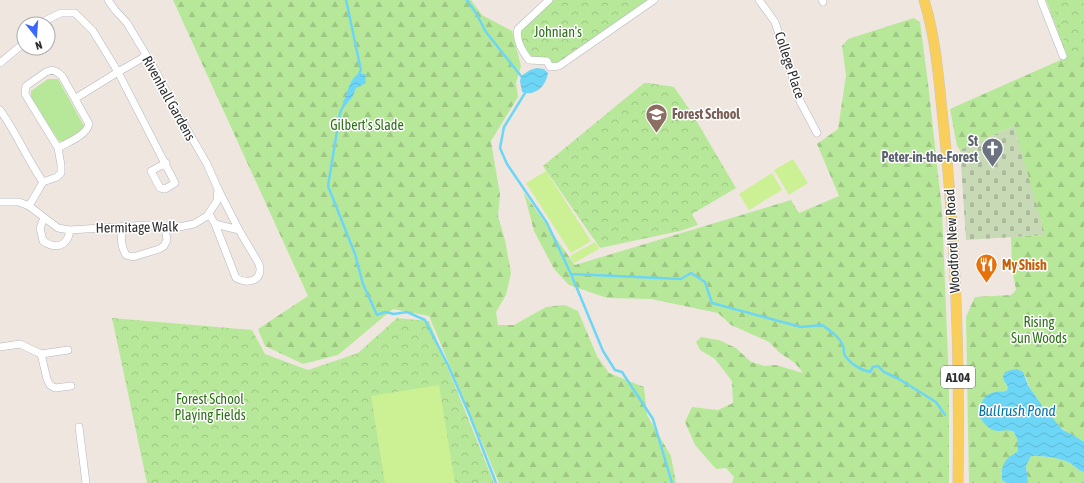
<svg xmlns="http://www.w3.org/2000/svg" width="1084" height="483" viewBox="0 0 1084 483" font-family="'Asap Condensed',sans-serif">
<defs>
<pattern id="forest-firs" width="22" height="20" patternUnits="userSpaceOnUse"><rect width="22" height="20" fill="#b7e899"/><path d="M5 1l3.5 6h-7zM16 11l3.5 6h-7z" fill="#9ec784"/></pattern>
<pattern id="cemetery-stones" width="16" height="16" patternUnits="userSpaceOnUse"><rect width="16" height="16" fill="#c8dab5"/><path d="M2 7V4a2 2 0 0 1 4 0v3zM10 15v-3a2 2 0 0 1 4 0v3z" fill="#acbb9c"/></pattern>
<pattern id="park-crowns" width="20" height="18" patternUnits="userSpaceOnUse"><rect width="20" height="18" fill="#b7e899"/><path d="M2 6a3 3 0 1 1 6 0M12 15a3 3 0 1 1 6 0" fill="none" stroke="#9ec784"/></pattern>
<pattern id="water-waves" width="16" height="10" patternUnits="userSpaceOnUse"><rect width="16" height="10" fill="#6dd6f6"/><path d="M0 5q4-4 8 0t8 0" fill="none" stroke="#5fb8d3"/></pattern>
</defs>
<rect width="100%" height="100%" fill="#efe7df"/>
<path fill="#b7e899" d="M48,79H58L84,126L82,131L66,141H59L31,98V91Z"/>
<path fill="url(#forest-firs)" d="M173,0H471L482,15L512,31L521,66L516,83L518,97L491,141L500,195L498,216L505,240L511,273L506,295L496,312L498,325H514L546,307L565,305L578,311L597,356L609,373L644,387L647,415L671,456L676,483H499L429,316L393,309L338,355L303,364L265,346L258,329L308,296Z
M1046,0H1059L1084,38V442C1077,437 1069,434 1063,429C1047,416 1031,394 1025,375L1005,383L1008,387L1007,390L1004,392H993L997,431L1005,429L1014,432L1018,441V451L1015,455L1008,458L1001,473L1002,480L1006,483H969L966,317L975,297L1011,295L1016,290L1012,269L1011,237L1044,235L1014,126L960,150L957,146L950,109L1065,58L1067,56Z
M914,18L920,22L928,83L942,210L949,384V483H732L734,477L726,468L716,469L695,445L685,422L692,407L718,410L733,403L732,381L715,359L700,350L696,342L701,337L719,340L736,348L751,362L765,366L776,365L803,373L795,363L780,353L769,342L731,325L718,313L651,299L607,298L569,285L554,269L534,231L524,193L575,265L791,200L799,213L839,196L817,144L838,129L846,75L842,46L848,39Z
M1031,456C1045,456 1058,457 1070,463C1075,466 1078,471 1084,472V483H1028L1026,465Z"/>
<path fill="url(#cemetery-stones)" d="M1014,126L1045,235L966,240L960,150Z"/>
<path fill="url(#park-crowns)" d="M549,0H654L559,66L550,67L547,61L529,60L524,53L518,29Z
M1051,0H1084V59L1072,65Z
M644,83H649L674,87L690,110L736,188L692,214L698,225L680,231L600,248L543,166Z
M112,318L252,330L265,354L308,370L358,353L397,318L429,321L494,483H147Z"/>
<path fill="#ccf094" d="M793,159L808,183L789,195L774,170Z
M546,171L591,241L571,253L526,183Z
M772,173L782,190L749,210L739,194Z
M595,242L599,249L574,263L570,256Z
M439,385L455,483H385L371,396Z"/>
<path fill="url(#water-waves)" d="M537,68L544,69L548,73C546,86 535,97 522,92L520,81L521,76L530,70Z
M359,73L365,74L366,83L356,88L353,96L345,106L343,102C348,92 349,80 359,73Z
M1017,369L1023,372L1028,385L1042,406L1063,430L1075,436L1084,442V472C1078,471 1075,466 1070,463C1058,457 1045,456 1031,456L1026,466L1028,483H1006L1002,480C1001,472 1002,464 1008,458C1011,455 1015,454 1018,451V441L1014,432C1005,429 1006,431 998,431C989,431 983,422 978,415C980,405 983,394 995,392C1000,391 1003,393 1007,390L1008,387C999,375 1003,371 1017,369Z"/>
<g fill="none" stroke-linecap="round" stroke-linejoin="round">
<path stroke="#6dd6f6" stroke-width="2.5" d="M346,0L361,70L358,76
M467,0L476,13L486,32L521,76
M525,93L504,127L500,148L507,164L547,223L571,274L603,351L615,370L622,372L653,419L672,483
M345,102L340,113L328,186L355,254L363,284L377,315L385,312L394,314L407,312L425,320L448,365L470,416L496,483
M571,274L681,279L691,273L705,282L712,303L801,327L822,325C832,332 845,340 844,354C849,363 860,370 870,372L873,367L878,366L884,372L899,379L936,402L945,415"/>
<defs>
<path id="minor" d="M549,0L518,29C515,40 522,51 529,60L547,61L550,67L559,66L654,0
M759,0L775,22L800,101L817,133
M822,0L823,2
M1041,0L1063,56
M38,24L61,13H75L93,31L118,72L175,183L165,189L160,188L151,171L166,163
M0,63L24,43
M52,70L57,72L62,76L89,124C86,136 68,142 58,148L25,94L26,86L46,72Z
M76,98L118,72L146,56
M0,110C16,132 27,159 43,182
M0,202H19L29,206L58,228L70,230L148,225L165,228L179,227L194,224L207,216L217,201L218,189L207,164L181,119L154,68L127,23L115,10L108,0
M29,206L43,182L57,177L61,173V165L58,148
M209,214L215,224L236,278C249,285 264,280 259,264L239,230L218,189
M44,218L40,228L43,241C56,250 68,246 70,230
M215,224L239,230
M123,226C121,237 120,245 126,255L133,257L159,249L164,246L167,240L165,228
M0,347L20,344L41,354L47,379L50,385L55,388L71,386
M41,354L68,350
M79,427L86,483"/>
<path id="primary" d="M924,0C937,41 939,86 944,129C956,246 960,365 958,483"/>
</defs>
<use href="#minor" stroke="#b3b6c1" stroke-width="8"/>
<use href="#primary" stroke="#c8c8c8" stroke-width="11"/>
<use href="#minor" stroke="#fff" stroke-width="7"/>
<use href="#primary" stroke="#f9ce5a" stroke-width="10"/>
</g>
<defs>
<symbol id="school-pin" viewBox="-11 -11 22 30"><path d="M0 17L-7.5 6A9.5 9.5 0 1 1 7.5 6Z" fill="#8d6e63" stroke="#fff"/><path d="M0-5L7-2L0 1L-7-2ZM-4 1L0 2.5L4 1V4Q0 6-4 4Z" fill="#fff"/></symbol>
<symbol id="church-pin" viewBox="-11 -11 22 30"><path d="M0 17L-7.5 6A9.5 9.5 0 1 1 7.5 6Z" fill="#6b7280" stroke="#fff"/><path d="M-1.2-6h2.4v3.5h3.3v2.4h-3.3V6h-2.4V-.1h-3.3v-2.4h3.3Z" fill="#fff"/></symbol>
<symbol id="restaurant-pin" viewBox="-11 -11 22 30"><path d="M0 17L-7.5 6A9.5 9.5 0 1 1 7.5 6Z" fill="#e8710a" stroke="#fff"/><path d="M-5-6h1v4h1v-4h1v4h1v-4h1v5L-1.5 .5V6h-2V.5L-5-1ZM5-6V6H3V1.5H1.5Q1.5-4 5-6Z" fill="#fff"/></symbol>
</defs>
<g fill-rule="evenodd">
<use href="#school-pin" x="644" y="102" width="25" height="34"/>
<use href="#church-pin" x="980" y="136" width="25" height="34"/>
<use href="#restaurant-pin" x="974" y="252" width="25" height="34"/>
</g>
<g text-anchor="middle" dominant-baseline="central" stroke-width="3" stroke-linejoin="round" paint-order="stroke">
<rect fill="#fff" stroke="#6c6c6c" stroke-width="1" x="941" y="366" width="34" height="22" rx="3"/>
<g font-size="13" font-weight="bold" fill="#2d2d2d">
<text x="958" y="377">A104</text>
</g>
<g font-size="14" fill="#2d7017" stroke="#fff">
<text x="558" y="32">Johnian's</text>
<text x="367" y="125">Gilbert's Slade</text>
<text x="1039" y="322">Rising<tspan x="1039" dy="16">Sun Woods</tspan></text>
<text x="210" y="399">Forest School<tspan x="210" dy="16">Playing Fields</tspan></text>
</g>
<g font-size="14" fill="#2d2d2d" stroke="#fff">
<text transform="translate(790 65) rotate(72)">College Place</text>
<text transform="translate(169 98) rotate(61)">Rivenhall Gardens</text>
<text transform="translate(137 227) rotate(-1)">Hermitage Walk</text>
<text transform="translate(952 241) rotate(-93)">Woodford New Road</text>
</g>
<g font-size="14" font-weight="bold" fill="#785e54" stroke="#fff" text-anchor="start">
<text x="672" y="114">Forest School</text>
</g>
<g font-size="14" font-weight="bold" fill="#5b616d" stroke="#fff" text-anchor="end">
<text x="978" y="141">St<tspan x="978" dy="16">Peter-in-the-Forest</tspan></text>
</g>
<g font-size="14" font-weight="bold" fill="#c56008" stroke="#fff" text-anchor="start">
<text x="1002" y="265">My Shish</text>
</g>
<g font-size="15" font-style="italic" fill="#0676a8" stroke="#fff">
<text x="1017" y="410">Bullrush Pond</text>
</g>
</g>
<g transform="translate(36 36) rotate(163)"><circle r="19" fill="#ffffff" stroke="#ababab"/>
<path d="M0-3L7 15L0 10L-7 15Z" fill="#3c67ff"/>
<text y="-6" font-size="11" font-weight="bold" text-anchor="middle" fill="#2d2d2d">N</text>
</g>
</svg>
